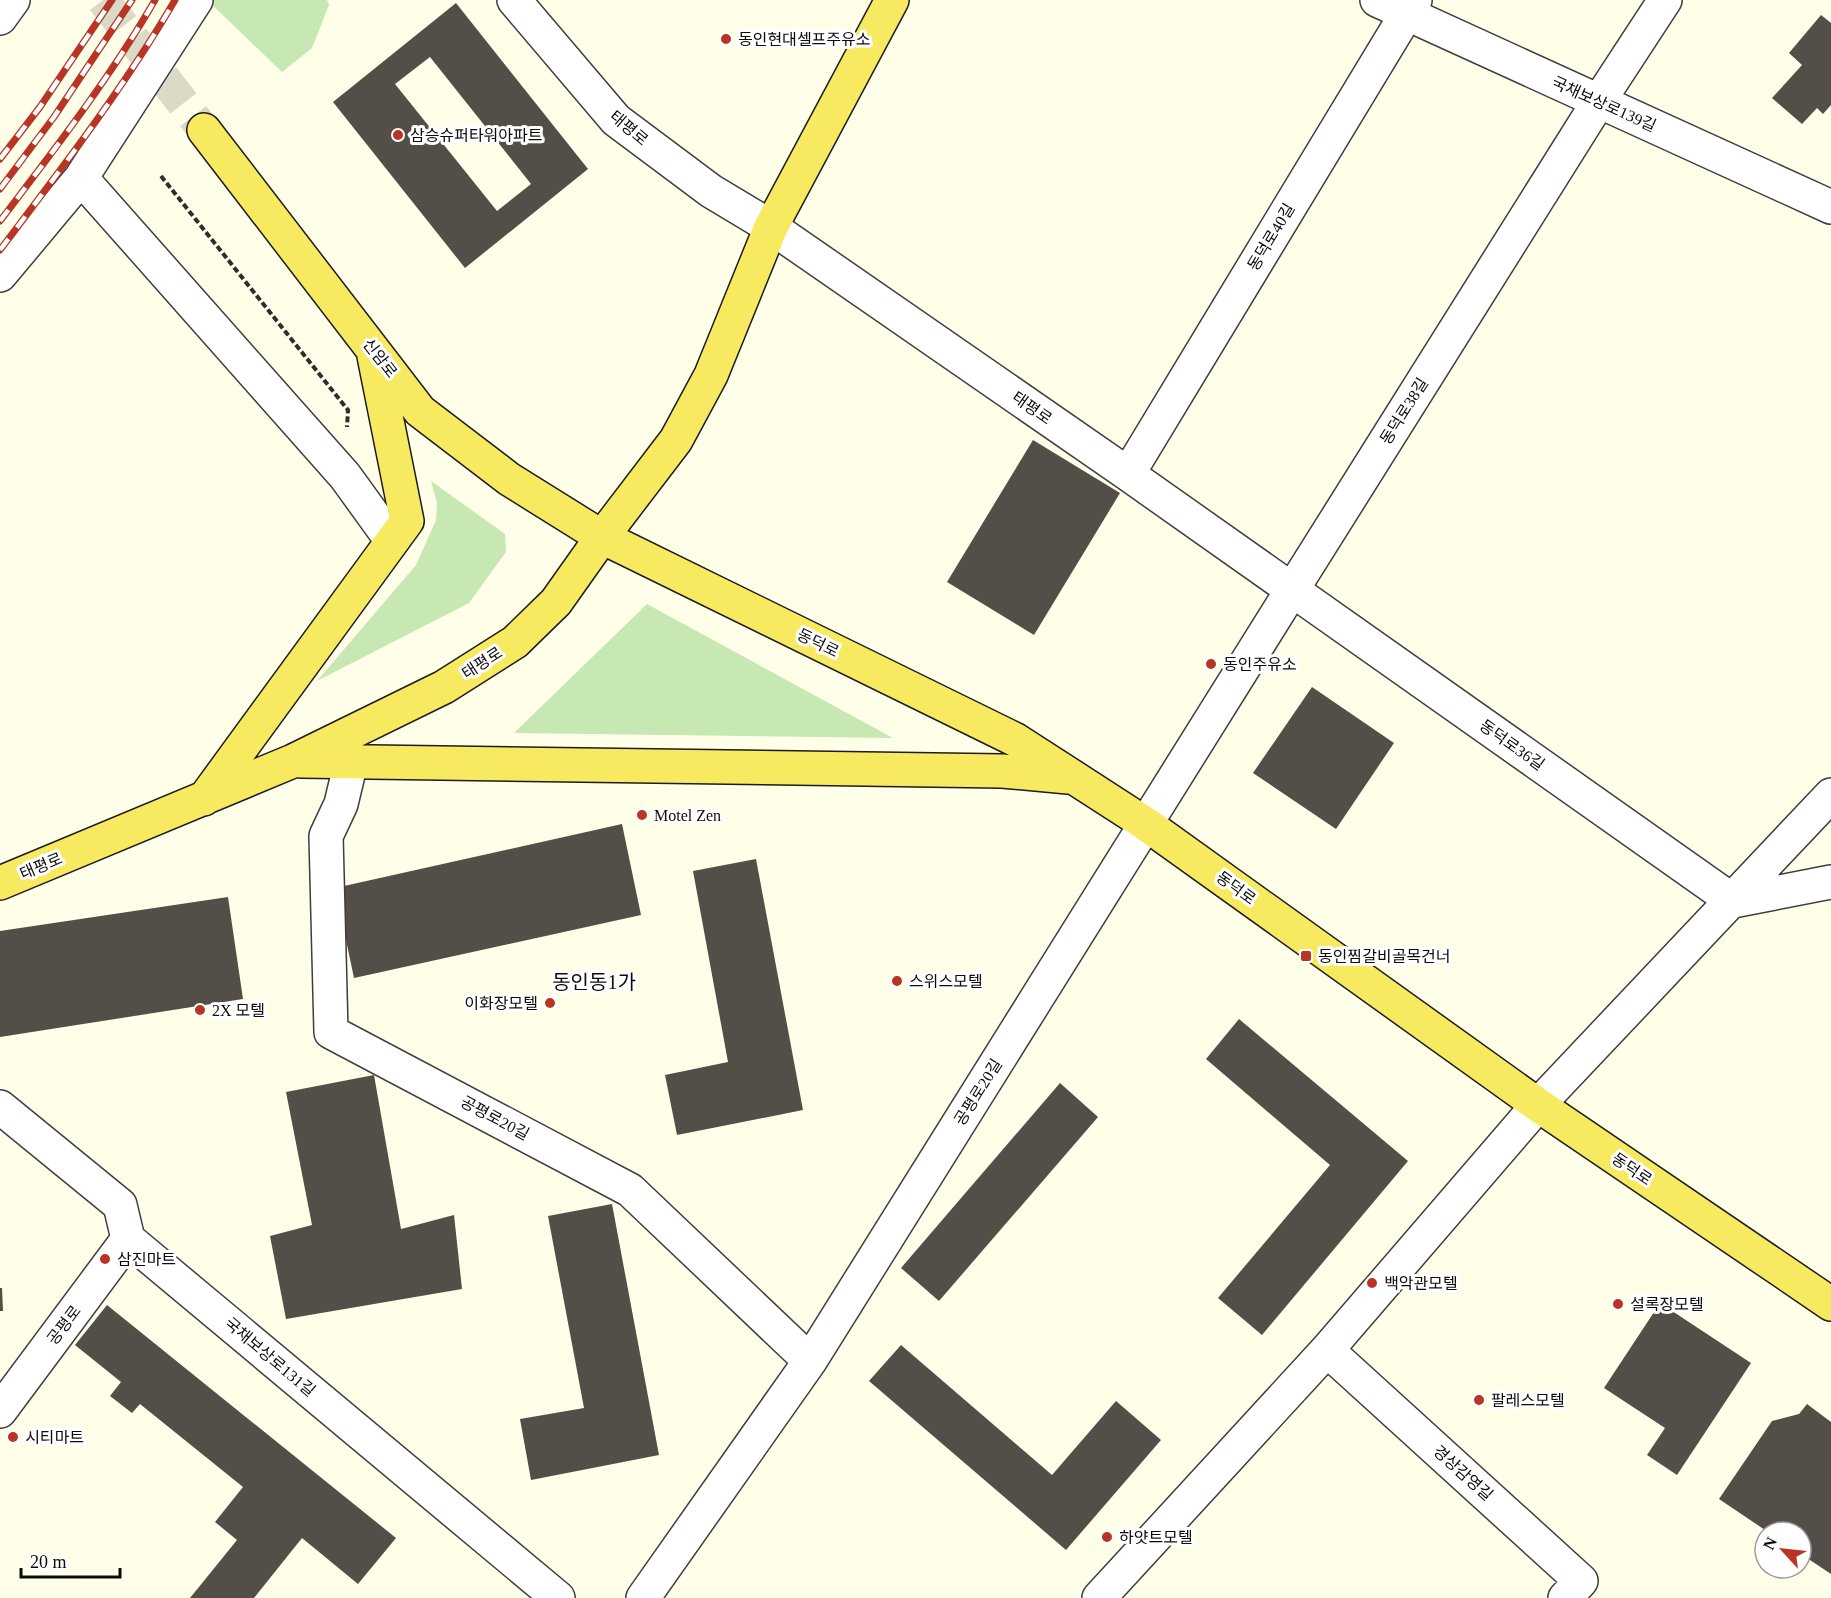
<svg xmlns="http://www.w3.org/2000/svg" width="1831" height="1598" viewBox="0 0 1831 1598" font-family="'Times New Roman','Noto Sans KR',serif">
<rect width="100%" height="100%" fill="#fffee8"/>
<path fill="#c7e8b3" d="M207,0H327L329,5L312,48L282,72Z
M431,481L505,534L506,552L469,603L317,681L416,565L436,520L437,503Z
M647,604L893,738L514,733Z"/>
<path fill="#534e47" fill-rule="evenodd" d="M456,3L588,169L465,268L333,102ZM430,57L531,184L497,211L395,84Z
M1821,15L1831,23V105L1823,114L1817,108L1802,124L1772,98L1802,65L1789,53Z
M1033,440L1120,493L1034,635L947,582Z
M1312,687L1394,743L1336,829L1253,773Z
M622,824L641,915L354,978L335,888Z
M756,859L803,1110L677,1135L665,1075L728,1062L693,871Z
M228,897L243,999L0,1037V931Z
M1239,1019L1408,1161L1262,1335L1218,1298L1330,1165L1206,1059Z
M374,1075L401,1229L454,1215L462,1289L286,1319L270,1236L312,1225L286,1092Z
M1060,1083L1098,1117L939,1301L901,1268Z
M612,1204L659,1455L531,1480L520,1419L584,1408L548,1216Z
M0,1288H2L3,1311H0Z
M1660,1303L1751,1363L1677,1475L1647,1455L1665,1428L1604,1388Z
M107,1305L396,1538L358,1584L302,1538L254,1598H190L237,1540L215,1522L243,1487L140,1404L132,1413L110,1396L121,1382L75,1345Z
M901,1345L1052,1475L1116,1401L1161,1440L1066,1550L869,1381Z
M1807,1404L1831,1422V1574L1801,1554V1532H1768L1719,1499L1772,1421L1799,1414Z"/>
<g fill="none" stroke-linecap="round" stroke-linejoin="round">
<path stroke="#dadac7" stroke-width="33" stroke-dasharray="33 16" stroke-linecap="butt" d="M103,0L204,130"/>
<defs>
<path id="minor" d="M514,0L616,120L711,191L771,227L1128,474L1733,901L1831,882
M1377,0L1831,207
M0,18L13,0
M81,178L196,0
M0,275L81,178L345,476L392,541
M1128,474L1415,0
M351,762L341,804L326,836L331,1032L630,1190L810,1361
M0,1107L120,1205L128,1239L558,1598
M1327,1350L1581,1581L1565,1598
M0,1411L128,1239
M643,1598L810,1361L1292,590L1599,101L1665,0
M1099,1598L1327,1350L1538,1105L1831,795"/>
<path id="major" d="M204,130L420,411L509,479L602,537L1016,740L1146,824L1538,1105L1831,1304
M301,761L1002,771L1068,777
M204,799L407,521L374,356
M0,883L293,761L444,687L515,642L556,602L602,537L676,440L711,375L771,227L892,0"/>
</defs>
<use href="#minor" stroke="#3e3e3e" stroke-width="36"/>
<use href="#major" stroke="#1c1c1c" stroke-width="36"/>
<path stroke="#2d2d2d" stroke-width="4" stroke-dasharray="6 3" stroke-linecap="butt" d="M161,176L348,410L347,427"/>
<use href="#minor" stroke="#fff" stroke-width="33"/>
<use href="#major" stroke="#f8ea60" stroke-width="33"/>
<defs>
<path id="rail" d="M0,159L40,107L112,0
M0,189L54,117L132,0
M0,221C54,150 110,78 155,0
M0,250C61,169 124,88 175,0"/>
</defs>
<use href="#rail" stroke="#b83425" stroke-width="7"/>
<use href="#rail" stroke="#fff" stroke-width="4.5" stroke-dasharray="14" stroke-linecap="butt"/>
</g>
<g fill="#b83425" stroke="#fff" stroke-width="2">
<circle cx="726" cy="39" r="6"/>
<circle cx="398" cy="135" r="6"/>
<circle cx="1211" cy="664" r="6"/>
<circle cx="642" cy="815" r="6"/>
<rect x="1300" y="950" width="12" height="12" rx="3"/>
<circle cx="897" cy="981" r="6"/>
<circle cx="550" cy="1003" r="6"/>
<circle cx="200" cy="1010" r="6"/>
<circle cx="105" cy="1259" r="6"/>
<circle cx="1372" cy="1283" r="6"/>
<circle cx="1618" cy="1304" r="6"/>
<circle cx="1479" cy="1400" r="6"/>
<circle cx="13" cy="1437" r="6"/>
<circle cx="1107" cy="1537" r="6"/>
</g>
<g text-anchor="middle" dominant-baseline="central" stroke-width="6" stroke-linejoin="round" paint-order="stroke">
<g font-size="16" fill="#0b0b0b" stroke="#fff" text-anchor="start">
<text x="738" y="39">동인현대셀프주유소</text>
<text x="410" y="135">삼승슈퍼타워아파트</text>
<text x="1223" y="664">동인주유소</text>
<text x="654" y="815">Motel Zen</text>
<text x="1318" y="956">동인찜갈비골목건너</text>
<text x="909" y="981">스위스모텔</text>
<text x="538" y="1003" text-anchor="end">이화장모텔</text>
<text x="212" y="1010">2X 모텔</text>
<text x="117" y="1259">삼진마트</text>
<text x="1384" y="1283">백악관모텔</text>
<text x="1630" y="1304">설록장모텔</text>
<text x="1491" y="1400">팔레스모텔</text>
<text x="25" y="1437">시티마트</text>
<text x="1119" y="1537">하얏트모텔</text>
</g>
<g font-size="16" fill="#0b0b0b" stroke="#fff">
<text transform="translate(1604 104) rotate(24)">국채보상로139길</text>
<text transform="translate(629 128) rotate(40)">태평로</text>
<text transform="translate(1271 237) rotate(-59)">동덕로40길</text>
<text transform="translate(380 358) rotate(52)">신암로</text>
<text transform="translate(1032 408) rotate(35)">태평로</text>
<text transform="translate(1404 411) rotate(-58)">동덕로38길</text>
<text transform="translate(818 643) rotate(26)">동덕로</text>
<text transform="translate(482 663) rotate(-33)">태평로</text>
<text transform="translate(1512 745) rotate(35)">동덕로36길</text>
<text transform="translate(41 866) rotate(-23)">태평로</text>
<text transform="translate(1236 888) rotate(36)">동덕로</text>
<text transform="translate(978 1092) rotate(-58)">공평로20길</text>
<text transform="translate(495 1118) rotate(28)">공평로20길</text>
<text transform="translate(1632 1169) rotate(34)">동덕로</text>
<text transform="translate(64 1325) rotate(-53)">공평로</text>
<text transform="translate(270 1357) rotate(40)">국채보상로131길</text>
<text transform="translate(1463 1473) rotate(42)">경상감영길</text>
</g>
<g font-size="20" fill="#0b0b0b" stroke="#fff">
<text x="594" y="982">동인동1가</text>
</g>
</g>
<g transform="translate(1783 1550) rotate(297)"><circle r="28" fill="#ffffff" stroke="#9d9d9d" stroke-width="1.5"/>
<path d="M0-4.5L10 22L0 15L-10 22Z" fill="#b83425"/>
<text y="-9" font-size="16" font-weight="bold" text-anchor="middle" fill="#0b0b0b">N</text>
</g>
<path d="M21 1568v9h99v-9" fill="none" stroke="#0b0b0b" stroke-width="3"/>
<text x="30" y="1568" font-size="18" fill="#0b0b0b" stroke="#ffffff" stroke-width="4.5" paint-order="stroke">20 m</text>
</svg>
